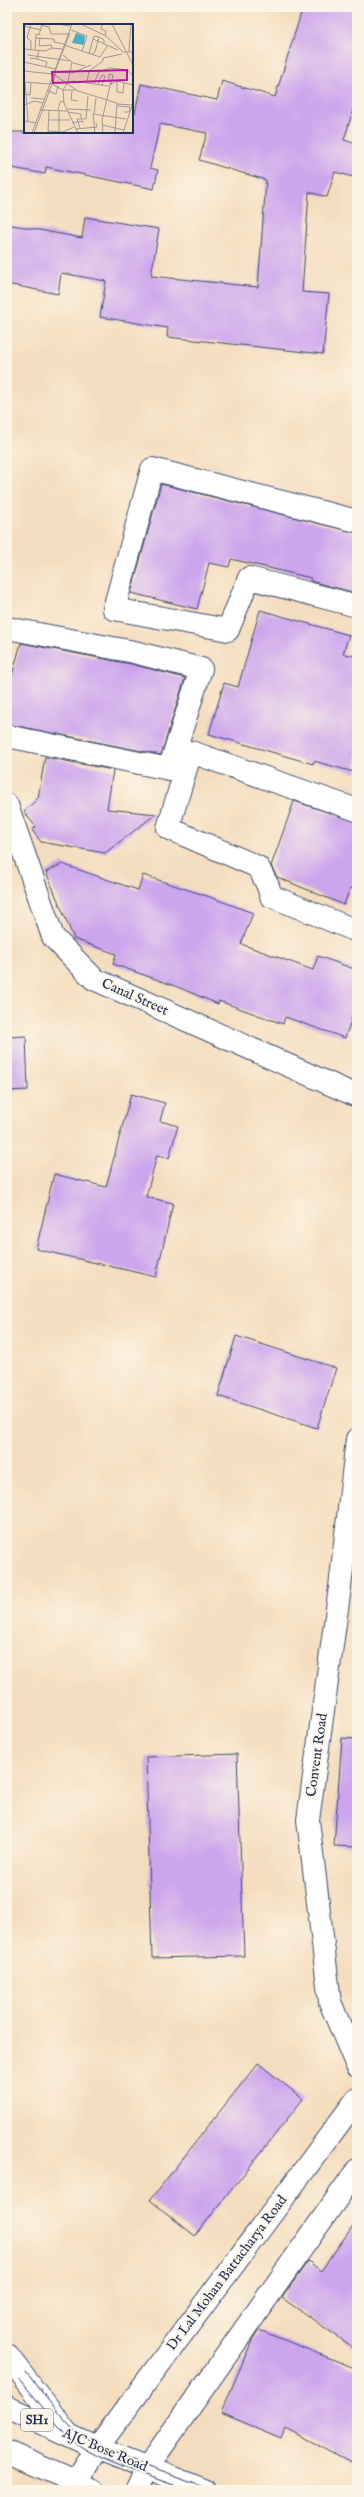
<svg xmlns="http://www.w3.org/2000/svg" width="364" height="2497" viewBox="0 0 364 2497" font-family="'IM FELL English',serif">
<rect width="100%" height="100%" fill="#fcf5e5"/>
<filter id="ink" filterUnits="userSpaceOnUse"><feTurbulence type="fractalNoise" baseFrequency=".025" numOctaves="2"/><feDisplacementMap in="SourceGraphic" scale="8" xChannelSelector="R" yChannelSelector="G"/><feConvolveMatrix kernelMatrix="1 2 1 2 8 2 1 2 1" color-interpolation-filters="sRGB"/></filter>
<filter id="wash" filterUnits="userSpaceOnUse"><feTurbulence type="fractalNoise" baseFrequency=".012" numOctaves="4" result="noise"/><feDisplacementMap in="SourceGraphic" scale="16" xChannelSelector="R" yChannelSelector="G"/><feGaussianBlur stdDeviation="0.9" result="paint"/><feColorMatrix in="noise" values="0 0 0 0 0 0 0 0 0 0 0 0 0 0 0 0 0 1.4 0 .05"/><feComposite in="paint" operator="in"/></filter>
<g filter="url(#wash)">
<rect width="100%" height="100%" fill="#f4ddbe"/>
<g id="blocks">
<path fill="#cca5ed" d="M303,7H357V97L344,140L357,144V178L335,172L327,197L309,192L302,292L329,294L323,354L167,337L168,328L100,317L106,281L61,273L58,294L7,284V224L82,238L85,217L159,229L151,276L258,287L266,180L199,160L207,133L160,124L150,168L158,170L154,189L46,167L45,174L7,167V132H132V112L135,113L141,84L217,100L222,81L275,97Z
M161,484L357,533V593L310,581L311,578L231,559L229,567L209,563L197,609L131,593Z
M260,610L349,635L343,654L357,656V773L314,761L313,764L209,734L224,683L238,687Z
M21,643L131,664L185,678L161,755L7,724V694Z
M45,757L113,770L107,809L156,814L105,853L41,842L32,830L36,827L24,812L38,798Z
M294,801L357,822V890L350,888L344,905L277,877L271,866Z
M62,864L138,890L143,875L210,897L253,913L241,944L313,970L318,956L357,970V1003L345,1038L285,1017L283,1024L219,1001L218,1004L175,986L113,964L116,954L74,939L46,872Z
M26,1036L28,1090L7,1091V1037Z
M131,1094L165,1103L160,1121L178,1126L169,1158L157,1155L146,1197L173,1203L156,1277L36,1249L54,1174L106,1187Z
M236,1336L336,1368L317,1428L218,1396Z
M342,1738L357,1739V1847L334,1846Z
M237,1754L244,1956L152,1958L146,1757Z
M258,2063L303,2099L195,2236L150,2200Z
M357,2220V2350L282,2298L308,2261L321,2271Z
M259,2330L357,2369V2465L285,2428L281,2438L221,2413L251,2343Z"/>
</g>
</g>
<g filter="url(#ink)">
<use href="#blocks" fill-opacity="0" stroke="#3c496c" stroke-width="1"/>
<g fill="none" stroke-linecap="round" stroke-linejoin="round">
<defs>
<path id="minor" d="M357,521L152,469L114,609L228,630L249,578L357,606
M7,628L134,652L201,669L169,769L7,736
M7,805L53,937L94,979L357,1096
M357,810L191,752L168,828L258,867L268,886L271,896L357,931"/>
<path id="tertiary" d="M357,1439L340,1587L308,1820L330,2002L357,2066
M7,2355L67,2433"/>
<path id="secondary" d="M73,2490L75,2483L97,2448L357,2099
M136,2490L149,2465L357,2170"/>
<path id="primary" d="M7,2407L97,2448L204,2490
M7,2452L93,2490"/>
</defs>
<use href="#minor" stroke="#3c496c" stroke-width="24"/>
<use href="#tertiary" stroke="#3c496c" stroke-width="24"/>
<use href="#secondary" stroke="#3c496c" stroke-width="24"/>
<use href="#primary" stroke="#3c496c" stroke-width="24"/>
<use href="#minor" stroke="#fff" stroke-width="22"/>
<use href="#tertiary" stroke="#fff" stroke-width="22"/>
<use href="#secondary" stroke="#fff" stroke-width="22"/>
<use href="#primary" stroke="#fff" stroke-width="22"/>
<path stroke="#1b2f5e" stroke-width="1" d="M26,2372C41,2389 53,2409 69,2425C94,2452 175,2476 212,2490
M19,2379C34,2395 47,2414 62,2431C90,2461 149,2475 187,2490"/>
</g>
</g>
<g text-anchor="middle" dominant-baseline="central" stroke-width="4" stroke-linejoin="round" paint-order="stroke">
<rect fill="#fcf5e5" stroke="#5e6a86" stroke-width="1" x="21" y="2409" width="32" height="22" rx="3"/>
<g font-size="13" font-weight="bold" fill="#1b2f5e">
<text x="37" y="2420">SH1</text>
</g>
<g font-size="14" fill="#1b2f5e" stroke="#fcf5e5">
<text transform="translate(135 997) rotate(24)">Canal Street</text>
<text transform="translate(317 1755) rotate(-82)">Convent Road</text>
<text transform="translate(227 2273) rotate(-53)">Dr Lal Mohan Battacharya Road</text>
<text transform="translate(105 2450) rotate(23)">AJC Bose Road</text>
</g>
</g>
<g transform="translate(24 24)">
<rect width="109" height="109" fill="#f4ddbe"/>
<path d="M52,9L61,12L60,21L48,19Z" fill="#49aec8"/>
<path fill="none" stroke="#9d9798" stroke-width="1" d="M7,0L3,14L7,17V25M33,0L46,2M57,0L82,12L99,28H109M88,0L109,41M17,1L25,3L27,10M78,1L77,5L82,7L81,11M0,2L17,6M47,6L63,12L58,27M27,10H44M12,14L30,15V18L40,20M16,14L15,22L27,21L28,24M69,15L94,26M40,21L76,33L84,21M0,25L21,27L28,24L38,25M11,26L12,10L15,11L18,0M105,27L107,0M65,29L70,12L75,13M68,30L71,28L75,13L80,16V19M4,31L46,37M39,31L49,39L61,42M6,34L13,35L15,26M13,35L23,38L22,42M0,38L31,45M0,47L29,50L54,67L93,79L91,109M32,48L48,49L67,41M30,50L46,9M93,57V68L99,69L100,58M0,58L26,60M1,58L4,97M44,58L48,38M63,58L65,47L79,37V34L98,30M26,59L39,66H52M41,59L49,57L84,62L93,57L109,61M70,59L75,48L86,44L104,46L109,52M43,60L39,66L40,79L54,109M74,60L78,51L81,52L78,61M87,61L89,51L85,50V57L87,61M24,67L32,70L34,62M48,67L47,76L54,77M1,70L6,71L7,59M7,74L20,75M93,80L108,81M0,81L11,77L19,79M93,82L106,83L105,88H100M43,85L67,86M17,86L43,87M34,86L36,78L40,77M44,88L57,90V95H53L56,104M70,90L72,74M57,95H62L64,72M25,96H46M0,97L12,99M48,99L59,97V99M78,101L100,106M52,105L73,103L72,99M24,107L39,108L50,103M35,108V87M8,109L48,0M10,109L32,49M24,109L25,86M71,109L69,90L102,95M79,109L78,96L86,62M99,109L108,82"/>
<path fill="#b5179e" fill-opacity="0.15" stroke="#b5179e" stroke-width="2" d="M103,46V56L29,59L28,48Z"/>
<rect width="109" height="109" fill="none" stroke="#1b2f5e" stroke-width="2"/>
</g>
<rect width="364" height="2497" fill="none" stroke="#fcf5e5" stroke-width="24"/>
</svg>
